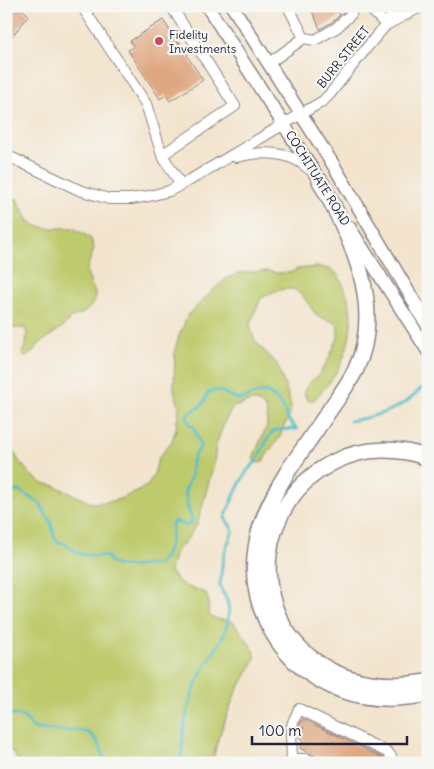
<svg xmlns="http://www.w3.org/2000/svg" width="434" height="769" viewBox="0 0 434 769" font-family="Delius,sans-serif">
<rect width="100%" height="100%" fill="#f6f6f2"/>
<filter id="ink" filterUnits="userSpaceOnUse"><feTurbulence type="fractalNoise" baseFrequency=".02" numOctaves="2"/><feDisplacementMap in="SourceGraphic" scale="10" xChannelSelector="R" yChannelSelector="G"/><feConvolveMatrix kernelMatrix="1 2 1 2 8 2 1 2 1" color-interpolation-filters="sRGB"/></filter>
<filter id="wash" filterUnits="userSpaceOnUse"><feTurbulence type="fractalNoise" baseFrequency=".0096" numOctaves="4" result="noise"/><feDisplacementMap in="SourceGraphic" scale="20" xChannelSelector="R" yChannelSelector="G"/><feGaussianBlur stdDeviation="1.12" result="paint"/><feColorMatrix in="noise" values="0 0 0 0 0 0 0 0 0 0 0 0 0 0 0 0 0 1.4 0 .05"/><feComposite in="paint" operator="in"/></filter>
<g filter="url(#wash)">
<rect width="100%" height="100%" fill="#f3e4cd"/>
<path fill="#becb6d" stroke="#707654" d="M6,195L17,199L29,221L37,226L47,228H73L84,234L91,239L94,249L87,268L88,276L95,293V300L90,307L82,314L74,316L64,326L39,344L33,352L27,356L24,357L22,353C26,344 29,338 25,328H13L6,331Z
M317,267C337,269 339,274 346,292C357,321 349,354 332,379C327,386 320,393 314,400H309L306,398L304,391L310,382L318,376L327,362L338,338V327L335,322L318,317L314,312L303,296L294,289H284L273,292L261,298L250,324L252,333L256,342L277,364L288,395L291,407L290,415L284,426L280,437L272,447L263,461L259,463L253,459L255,453L267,426V413L263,406L256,401H252L233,407L225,421L216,445L214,463L197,525L185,542L175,552L170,571C182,588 188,587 206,593L208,600L209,615L213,618L233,622L240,630L255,652V659L235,694L218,739L212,763H19L13,752L6,749V444L13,451L19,461L31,475L42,483L55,486L91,503L114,501L137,492L148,485L154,474L158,459L172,441L176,429L179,406L174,390L175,349L179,336L188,315L213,290L226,279L238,273L267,271L277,273L291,272L298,269Z"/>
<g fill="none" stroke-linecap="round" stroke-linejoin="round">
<path stroke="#4ebdc4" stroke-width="3" d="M350,421C372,417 392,412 410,399C416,395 418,389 425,386
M6,491H19L40,503L45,513L51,523L55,538L58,542C71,543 68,549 78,553C88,557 97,554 107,557C115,574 143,563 158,565C168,556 173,538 172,525L174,521L186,525L191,524L192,519L188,509L185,490L191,476L192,462L195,454L199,450L200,444L193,426L190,425L187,418L188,413C193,410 199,408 202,405C206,401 205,394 210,392C219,387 229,396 236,399C243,401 249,396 255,394C259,393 263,393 267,392C274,397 282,403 285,411C286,412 286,414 286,415C288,421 293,425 297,429
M6,716C13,714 23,715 28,721C30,723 31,726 33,728C43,730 54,730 65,731C71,731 78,730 84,731C97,734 103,752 105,763
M181,763C182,732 188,697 203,670C212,654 226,638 228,619C229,612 229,603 225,596C223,593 221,590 220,586C220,582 221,579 221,575C222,557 226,547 233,531C231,526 228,523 225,518C230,504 239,484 247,471C250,467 255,464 257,460C261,453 267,437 273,432C278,428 290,430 296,429"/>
</g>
<g id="blocks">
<path fill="#dfa781" d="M6,6H18L29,15L6,44Z
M310,6H336L340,15L332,22L320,29Z
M163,20L178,43L179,42L188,55L187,56L203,80L170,101L166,95L160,99L128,50L134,47L130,41Z
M303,719L383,758L381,763H330L300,748L304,740L299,737L304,728L299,726Z"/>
</g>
</g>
<g filter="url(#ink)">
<use href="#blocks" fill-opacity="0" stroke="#8a8384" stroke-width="1"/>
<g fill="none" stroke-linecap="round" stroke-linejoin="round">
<defs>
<path id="minor" d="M91,6L85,11L146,104L162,155L181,185
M288,6L304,38
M368,6L386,25
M386,25L393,13L399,6
M269,63L304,38L315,40L336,28L351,14L354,6
M6,155L79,190L109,199H131L149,196L169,191L190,180L323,101L330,94L373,40L386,25L422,6
M162,155L235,106L171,6
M236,157C261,151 289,150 309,169
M292,759H306L314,763
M292,763L291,729L293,722L299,709L387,752L391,756L394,763"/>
<path id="major" d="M207,6L284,125L325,189
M232,6L334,166L422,315
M349,227L428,351"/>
<path id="highway" d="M320,181C351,237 385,306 356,369C349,383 340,395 331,408C317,429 302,450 288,471C273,495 260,520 256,548C247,609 283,669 341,690C369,700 399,700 428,694
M417,307L428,323
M428,458C398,447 365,447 336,461C256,499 244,609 315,661C348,685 389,688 428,682"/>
</defs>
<use href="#minor" stroke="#8a8384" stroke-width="12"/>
<use href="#major" stroke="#8a8384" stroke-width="15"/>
<use href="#highway" stroke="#8a8384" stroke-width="18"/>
<use href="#minor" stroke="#fff" stroke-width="10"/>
<use href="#major" stroke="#fff" stroke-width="12"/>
<use href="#highway" stroke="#fff" stroke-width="15"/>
</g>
</g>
<circle fill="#d1495b" stroke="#f6f6f2" stroke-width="2" cx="159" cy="41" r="5"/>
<g text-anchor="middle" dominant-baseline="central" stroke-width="4.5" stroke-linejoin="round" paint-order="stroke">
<g font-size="12" fill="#22223b" stroke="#f6f6f2" text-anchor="start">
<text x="169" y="34">Fidelity<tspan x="169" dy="14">Investments</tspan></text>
</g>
<g font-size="12" fill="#22223b" stroke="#f6f6f2">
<text transform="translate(343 57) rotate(-51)">BURR STREET</text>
<text transform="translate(318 178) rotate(58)">COCHITUATE ROAD</text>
</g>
</g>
<rect width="434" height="769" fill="none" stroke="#f6f6f2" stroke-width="25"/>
<path d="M252 736v8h155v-8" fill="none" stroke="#22223b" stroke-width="2.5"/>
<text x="259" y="736" font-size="15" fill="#22223b" stroke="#f6f6f2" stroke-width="4" paint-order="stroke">100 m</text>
</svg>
